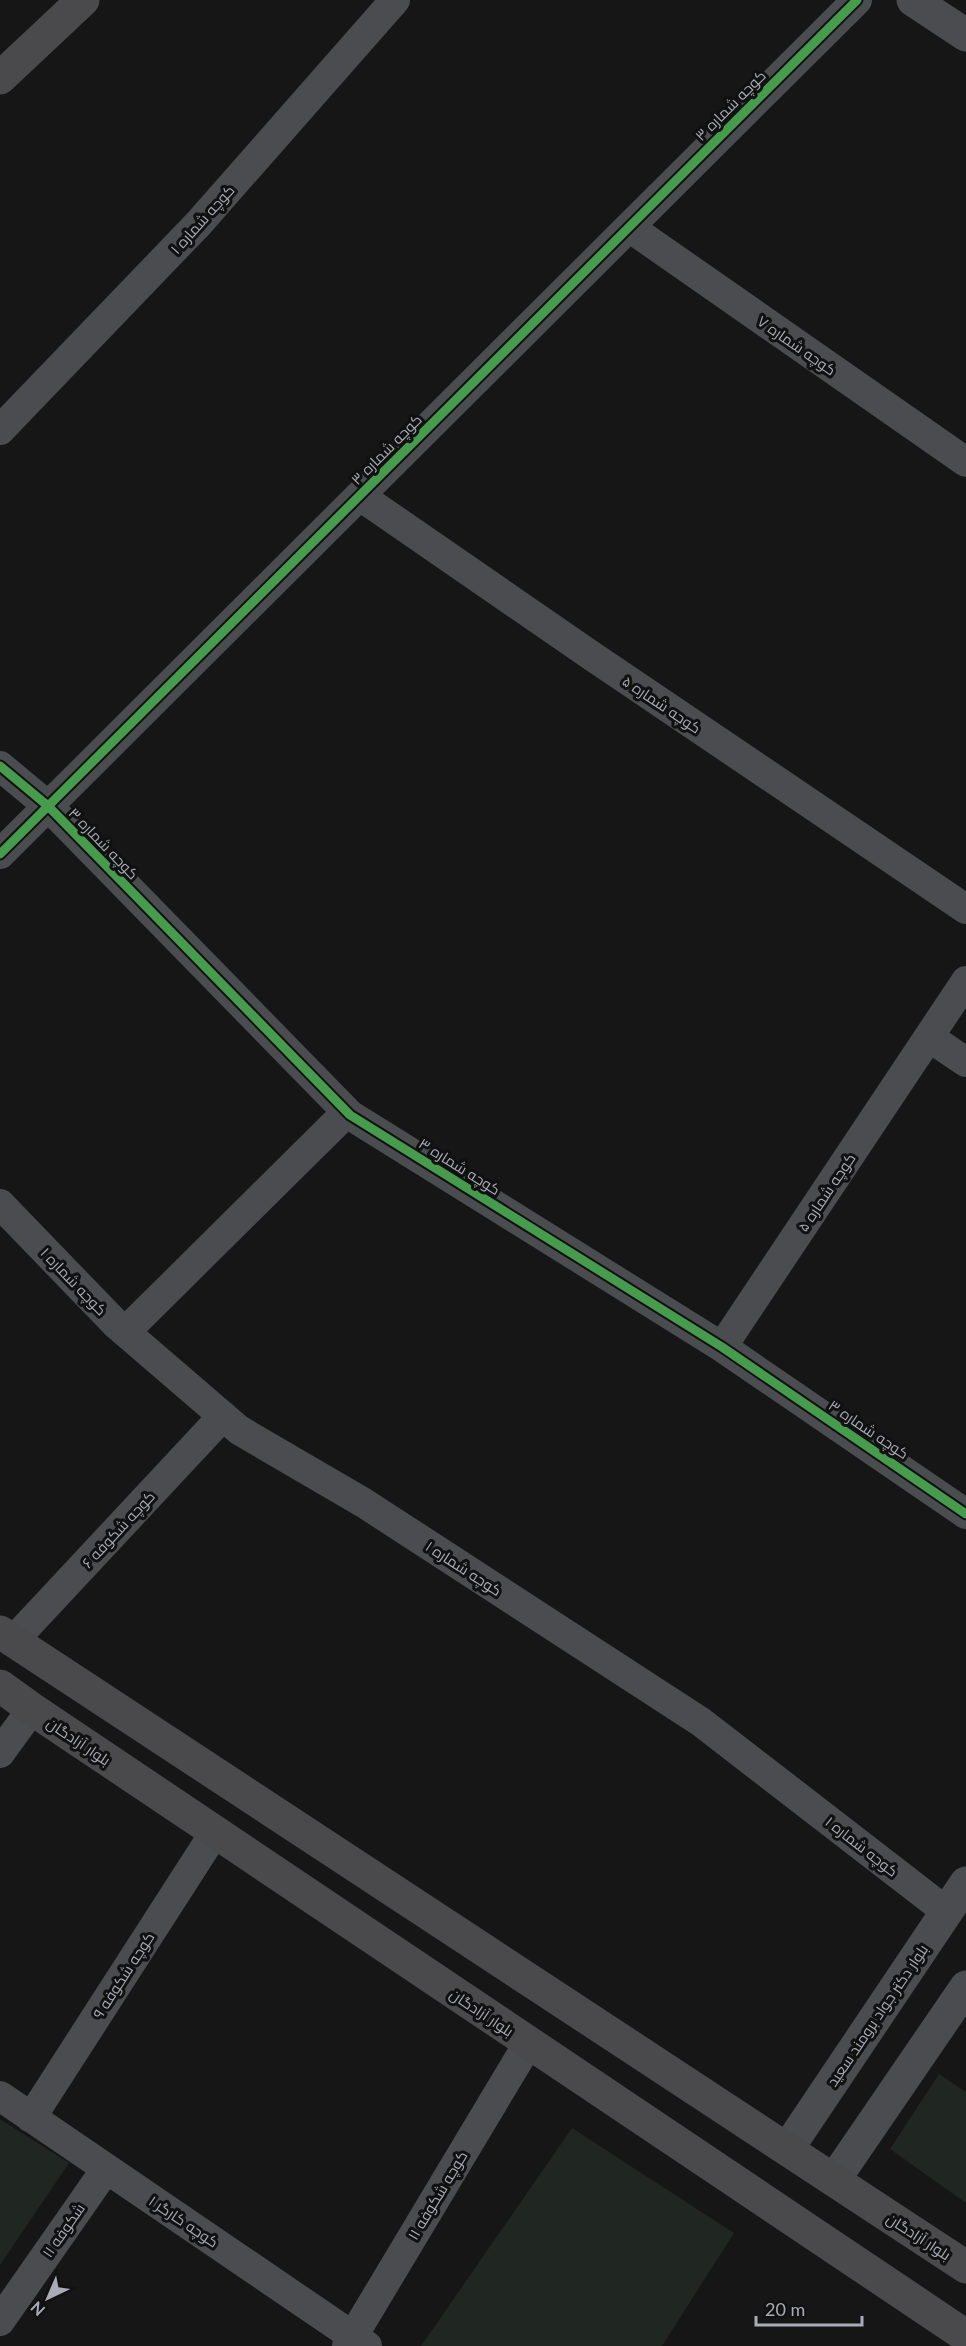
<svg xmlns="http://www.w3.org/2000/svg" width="966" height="2346" viewBox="0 0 966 2346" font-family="Lato,Cairo,sans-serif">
<rect width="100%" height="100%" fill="#161616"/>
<path fill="#202622" d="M939,2074L966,2092V2203L890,2149Z
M0,2119L69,2163L0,2265Z
M572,2128L734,2233L662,2346H421Z"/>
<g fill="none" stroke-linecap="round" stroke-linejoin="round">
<path stroke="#4b4c4f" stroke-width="30" d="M629,227L966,462
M0,430L199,223L395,0
M360,496L589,654L966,909
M0,766L48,806L350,1115L722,1347L966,1514
M0,854L857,0
M929,1037L966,1062
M0,1204L117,1325L239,1430L364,1503L701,1722L947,1912
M125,1332L347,1112
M722,1347L966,981
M13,1641L223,1416
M0,1753L32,1709
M0,2096L367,2346
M31,2118L215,1832
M0,2321L106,2169
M347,2346L528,2044"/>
<path stroke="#4b4c4f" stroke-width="33" d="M913,0L966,35
M788,2148L966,1883
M834,2180L966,1987"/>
<path stroke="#4a4a4d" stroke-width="33" d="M0,78L83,0
M0,1632L966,2267
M0,1686L32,1709L966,2336"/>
<defs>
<path id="cycleway" d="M0,766L48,806L350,1115L722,1347L966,1514
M0,854L857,0"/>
</defs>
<use href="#cycleway" stroke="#111112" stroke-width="13"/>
<use href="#cycleway" stroke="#469c4c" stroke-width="9"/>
</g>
<g text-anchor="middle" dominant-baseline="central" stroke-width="6" stroke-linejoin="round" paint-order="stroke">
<g font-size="15" fill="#a9abb6" stroke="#111112">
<text transform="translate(730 105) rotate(-45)">کوچه شماره ۳</text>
<text transform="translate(202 219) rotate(-48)">کوچه شماره ۱</text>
<text transform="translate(797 345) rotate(35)">کوچه شماره ۷</text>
<text transform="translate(386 449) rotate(-45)">کوچه شماره ۳</text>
<text transform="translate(662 704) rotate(34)">کوچه شماره ۵</text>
<text transform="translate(104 843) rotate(46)">کوچه شماره ۳</text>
<text transform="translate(460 1166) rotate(32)">کوچه شماره ۳</text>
<text transform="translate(826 1192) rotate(-56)">کوچه شماره ۵</text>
<text transform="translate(74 1281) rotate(46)">کوچه شماره ۱</text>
<text transform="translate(869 1429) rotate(34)">کوچه شماره ۳</text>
<text transform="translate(118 1529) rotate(-47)">کوچه شکوفه ۶</text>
<text transform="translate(464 1568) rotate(33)">کوچه شماره ۱</text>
<text transform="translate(79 1741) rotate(34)">بلوار آزادگان</text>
<text transform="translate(862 1846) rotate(38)">کوچه شماره ۱</text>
<text transform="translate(123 1975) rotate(-57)">کوچه شکوفه ۹</text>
<text transform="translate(482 2012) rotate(34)">بلوار آزادگان</text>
<text transform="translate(877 2015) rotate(-56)">بلوار دکتر جواد برومند سعید</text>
<text transform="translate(437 2195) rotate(-59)">کوچه شکوفه ۱۱</text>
<text transform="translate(184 2221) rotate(34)">کوچه کارگر ۱</text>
<text transform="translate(63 2230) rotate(-55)">شکوفه ۱۱</text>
<text transform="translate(919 2236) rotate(33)">بلوار آزادگان</text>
</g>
</g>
<g transform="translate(48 2298) rotate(224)" stroke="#111112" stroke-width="4.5" paint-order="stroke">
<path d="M0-4.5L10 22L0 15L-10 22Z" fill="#a9abb6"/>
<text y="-9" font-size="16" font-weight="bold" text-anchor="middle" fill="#a9abb6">N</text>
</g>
<path d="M756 2316v9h106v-9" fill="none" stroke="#a9abb6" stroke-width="3"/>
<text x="765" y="2316" font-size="18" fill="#a9abb6" stroke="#111112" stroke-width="4.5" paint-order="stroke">20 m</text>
</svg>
